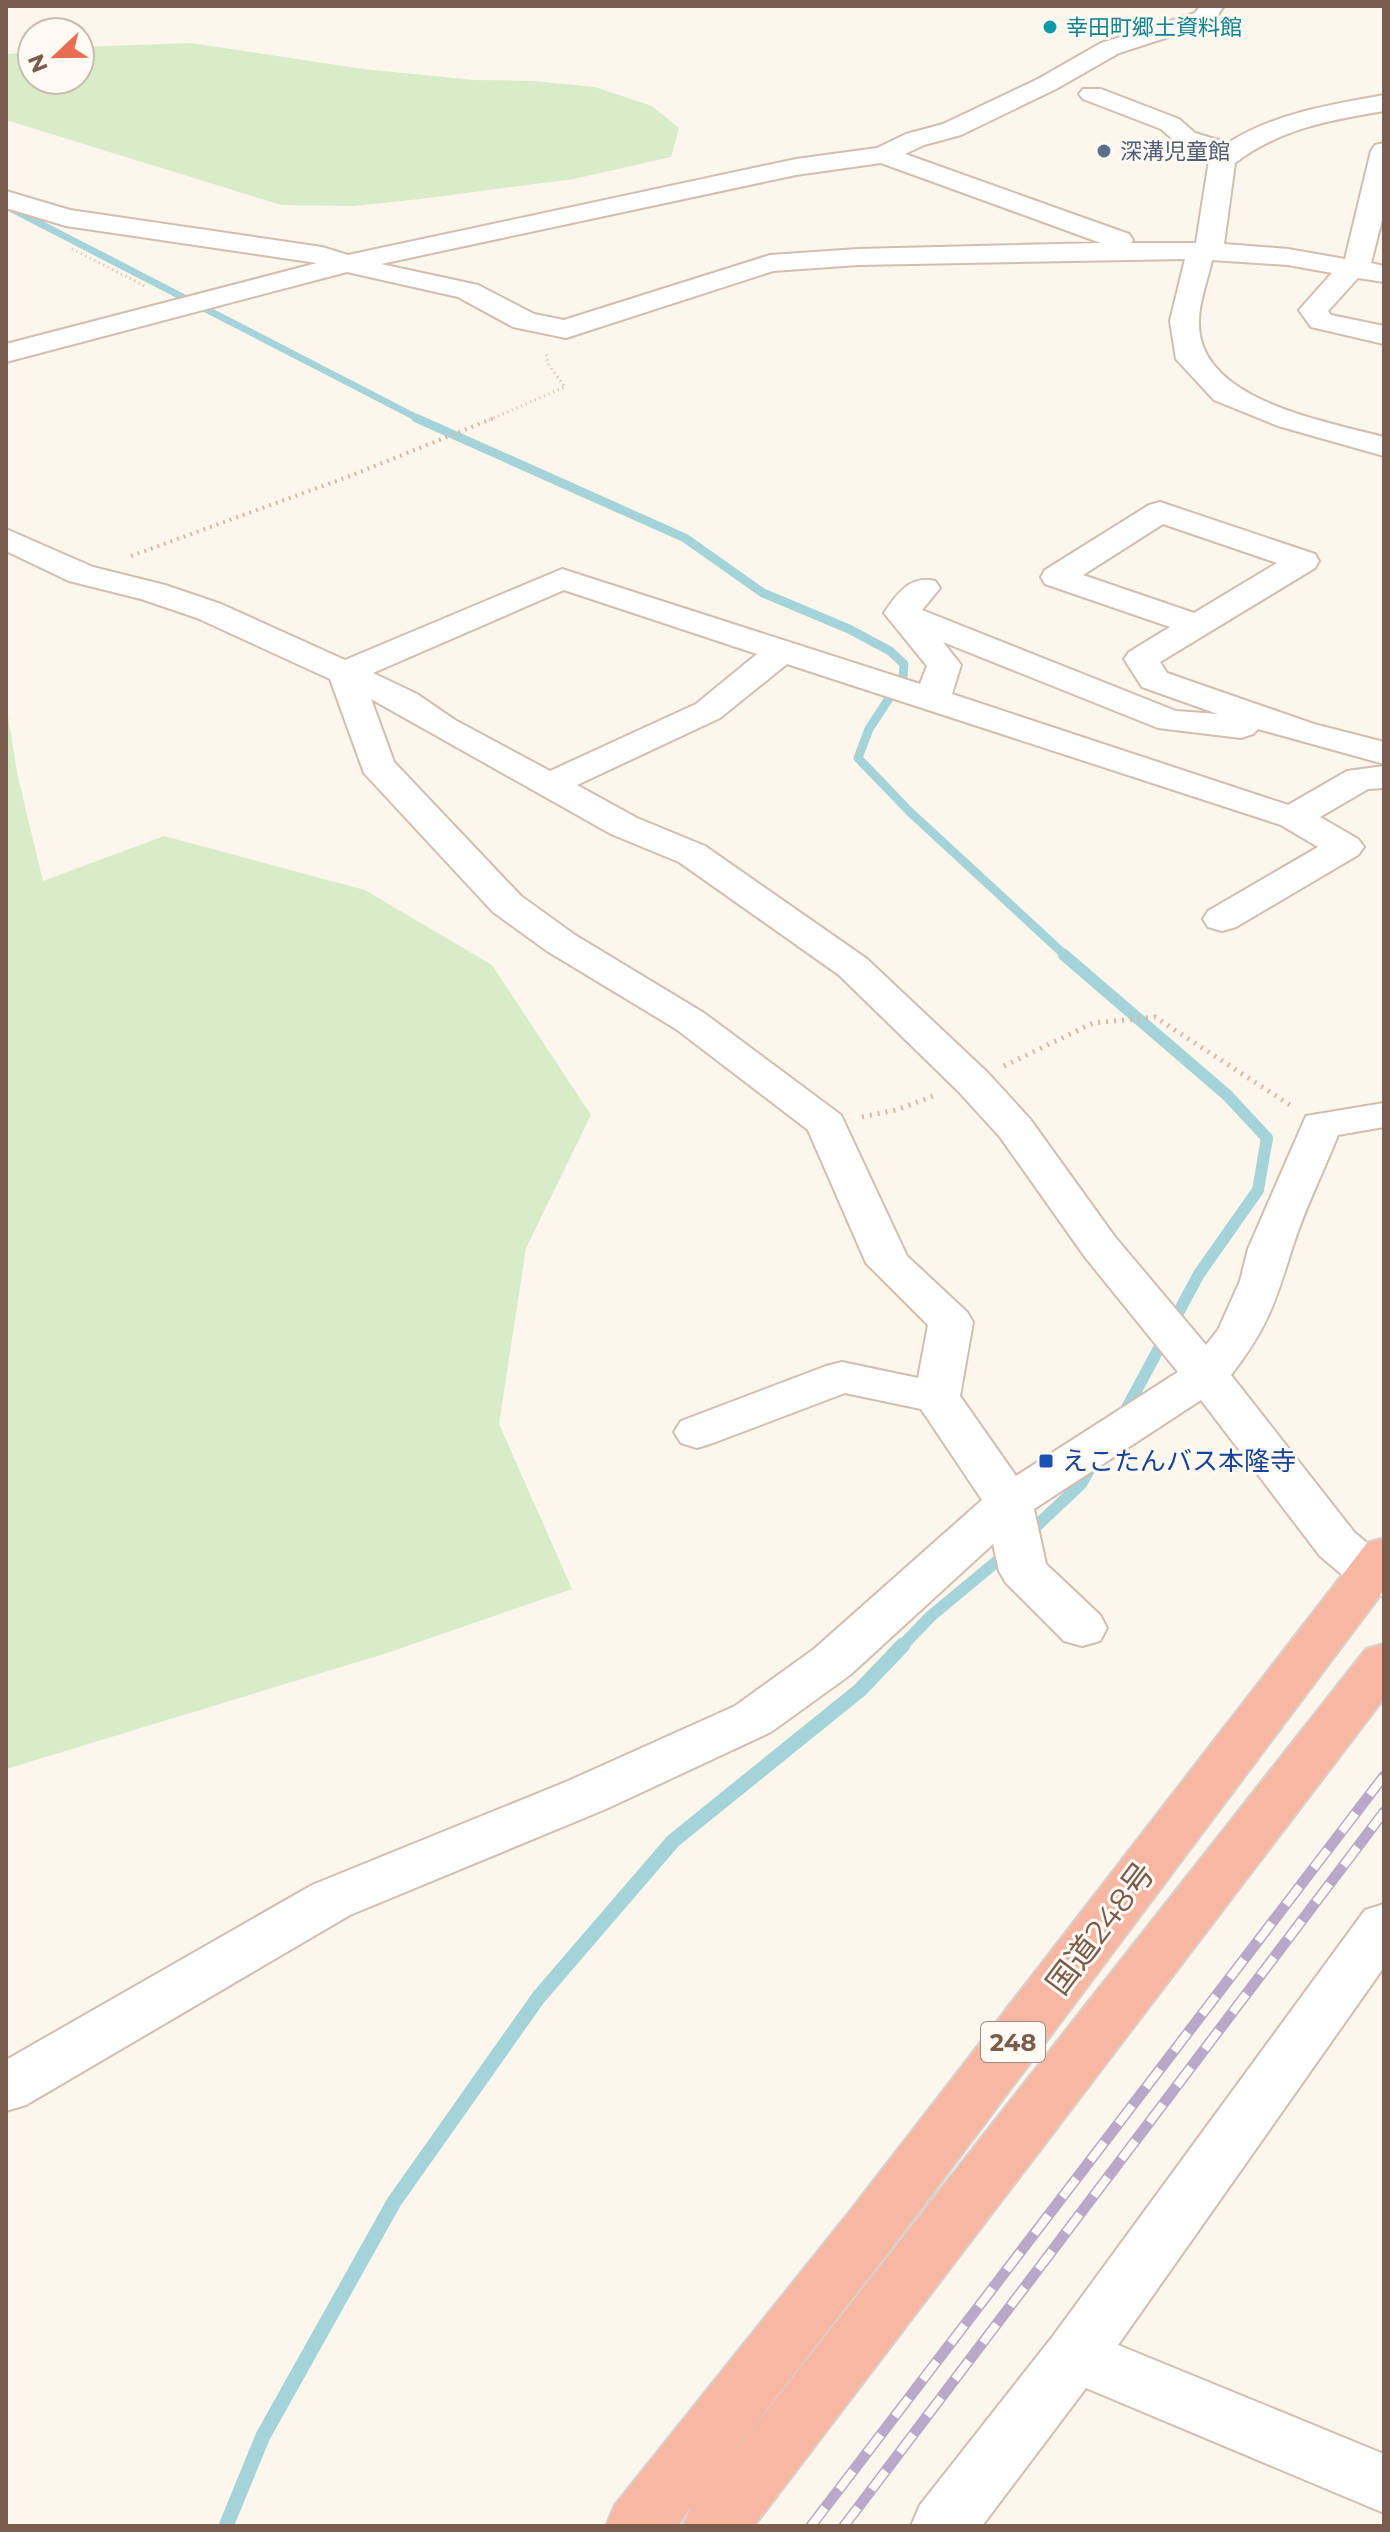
<svg xmlns="http://www.w3.org/2000/svg" width="1390" height="2532" viewBox="0 0 1390 2532" font-family="Montserrat,'Noto Sans JP',sans-serif">
<rect width="100%" height="100%" fill="#fdf6ec"/>
<path fill="#d8ecc9" d="M191,43L363,69L474,80L534,81L595,87L652,106L679,128L671,157L574,179L420,199L354,206L281,205L6,120V54L32,52V80H80V47Z
M6,703L17,773L43,881L164,836L365,890L492,965L591,1115L526,1248L499,1424L572,1589L384,1654L6,1769Z"/>
<g fill="none" stroke-linecap="round" stroke-linejoin="round">
<path stroke="#a5d3da" stroke-width="7" d="M6,206L421,420"/>
<path stroke="#a5d3da" stroke-width="9" d="M416,418L685,538L763,593L849,629L890,651L904,664L903,677L869,729L858,758L910,812L1067,957"/>
<path stroke="#a5d3da" stroke-width="12" d="M1064,955L1227,1095L1267,1138L1258,1190L1199,1274L1122,1417
M1028,1534L1081,1484L1093,1463
M901,1647L931,1616L1008,1552"/>
<path stroke="#a5d3da" stroke-width="15" d="M226,2526L263,2436L394,2202L538,1998L673,1841L860,1690L903,1645"/>
<defs>
<path id="minor" d="M1200,6H1224L1212,23L1119,53L1056,89L961,135L924,145L905,154L1129,234L1133,240L1131,243H1196L1209,160L1213,155L1177,143L1161,129L1083,99L1079,94L1083,89H1101L1179,119L1195,133L1228,143C1275,113 1330,105 1384,95V111C1330,120 1279,129 1235,163L1224,244L1288,249L1345,259L1371,151L1375,145L1384,143V212L1371,263L1384,266V282L1358,278L1328,311L1331,315L1384,326V344L1311,327L1299,310L1332,273L1288,265L1212,260C1208,279 1199,301 1199,321C1196,400 1325,421 1384,437V456L1278,426L1214,400L1176,359L1170,321L1185,259L858,265L773,271L566,338L513,327L458,297L347,272L6,362V344L317,263L66,226L6,208V191L70,210L322,247L348,255L796,159L877,148L906,134L943,124L1038,79L1101,43L1195,13ZM881,163L1101,243L858,249L770,255L564,320L534,314L478,285L381,264L796,175Z
M1160,502L1315,554L1319,561L1315,568L1160,662L1167,673L1314,724L1384,742V764L1258,729L1253,734L1241,738L1158,728L943,642L961,665L952,694L1288,805L1347,771L1384,766V788L1368,789L1320,817L1358,839L1364,847L1358,855L1236,927L1222,931L1208,927L1203,919L1208,911L1318,847L1281,825L787,664L720,718L577,785L637,818L705,846L867,959L988,1073L1030,1119L1115,1237L1206,1345L1218,1330L1240,1281L1248,1249L1306,1116L1384,1103V1127L1338,1135C1323,1173 1304,1210 1292,1249C1275,1303 1267,1329 1231,1375L1354,1532L1384,1557V1597L1353,1584L1320,1556L1201,1400L1034,1509L1046,1564L1100,1615L1107,1628L1100,1641L1082,1646L1064,1641L1006,1583L999,1571L993,1544L850,1675L771,1732L606,1809L350,1915L26,2105L6,2111V2060L312,1885L568,1781L735,1706L814,1649L982,1500L921,1409L845,1393L713,1443L697,1448L681,1443L674,1432L681,1421L826,1366L842,1362L918,1378L928,1325L866,1263L808,1130L676,1029L547,951L493,912L364,773L330,679L197,618L141,599L69,581L6,551V529L93,567L165,585L221,604L345,660L562,569L920,684L927,666L884,613C897,594 910,575 935,581L940,588L922,610L1176,711L1218,714L1142,687L1124,659L1129,652L1170,627L1045,584L1041,577L1045,570L1149,505ZM1163,524L1277,563L1194,613L1083,575ZM564,590L757,654L696,704L550,771L455,720L417,694L373,673ZM371,699L611,834L679,862L839,975L958,1091L1000,1137L1085,1257L1178,1372L1016,1476L960,1396L973,1322L967,1312L907,1256L841,1115L704,1013L575,935L521,896L394,762Z
M1384,1904V1967L1118,2345L1384,2454V2513L1086,2388L982,2526H911L920,2505L1053,2336L1365,1910Z"/>
<path id="highway" d="M1384,1538V1590L893,2246L723,2466L1366,1649L1384,1644V1698L754,2526H683L691,2507L677,2526H606L615,2505L851,2210L1367,1543Z"/>
</defs>
<use href="#minor" stroke="#d1beb0" stroke-width="4"/>
<use href="#highway" stroke="#dad1cd" stroke-width="4"/>
<path stroke="#d9b8a5" stroke-width="3" stroke-dasharray="1 4" stroke-linecap="butt" d="M72,249L145,286
M489,420L565,387L548,364L546,353"/>
<path stroke="#d9b8a5" stroke-width="4" stroke-dasharray="2 5" stroke-linecap="butt" d="M131,556L350,476L494,418"/>
<path stroke="#d9b8a5" stroke-width="5" stroke-dasharray="2 6" stroke-linecap="butt" d="M1004,1066L1093,1023L1155,1017L1293,1107
M862,1117L896,1110L936,1095"/>
<use href="#minor" fill="#fff" fill-rule="evenodd"/>
<use href="#highway" fill="#f7b7a3" fill-rule="evenodd"/>
<defs>
<path id="rail" d="M811,2526L1384,1776
M844,2526L1384,1812"/>
</defs>
<use href="#rail" stroke="#b9a8c9" stroke-width="11"/>
<use href="#rail" stroke="#fffaf3" stroke-width="8" stroke-dasharray="23" stroke-linecap="butt"/>
</g>
<circle fill="#0f9aa8" stroke="#fffaf3" stroke-width="3" cx="1050" cy="27" r="8"/>
<circle fill="#5c6f8a" stroke="#fffaf3" stroke-width="3" cx="1104" cy="151" r="8"/>
<rect fill="#1a4fb4" stroke="#fffaf3" stroke-width="3" x="1038" y="1453" width="16" height="16" rx="4"/>
<g text-anchor="middle" dominant-baseline="central" stroke-width="6" stroke-linejoin="round" paint-order="stroke">
<g font-size="22" fill="#0d838f" stroke="#fffaf3" text-anchor="start">
<text x="1066" y="27">幸田町郷土資料館</text>
</g>
<g font-size="22" fill="#4e5e75" stroke="#fffaf3" text-anchor="start">
<text x="1120" y="151">深溝児童館</text>
</g>
<rect fill="#fffaf3" stroke="#a28b7f" stroke-width="2" x="981" y="2022" width="64" height="40" rx="6"/>
<g font-size="24" font-weight="bold" fill="#7a5c4d">
<text x="1013" y="2042">248</text>
</g>
<g font-size="26" fill="#164399" stroke="#fffaf3" text-anchor="start">
<text x="1062" y="1461">えこたんバス本隆寺</text>
</g>
<g font-size="32" fill="#7a5c4d" stroke="#fffaf3">
<text transform="translate(1100 1928) rotate(-53)">国道248号</text>
</g>
</g>
<rect width="1390" height="2532" fill="none" stroke="#7a5c4d" stroke-width="16"/>
<g transform="translate(56 56) rotate(248)"><circle r="38" fill="#fffaf3" stroke="#cabbb1" stroke-width="2"/>
<path d="M0-6L14 30L0 20L-14 30Z" fill="#e76f51"/>
<text y="-12" font-size="22" font-weight="bold" text-anchor="middle" fill="#7a5c4d">N</text>
</g>
</svg>
